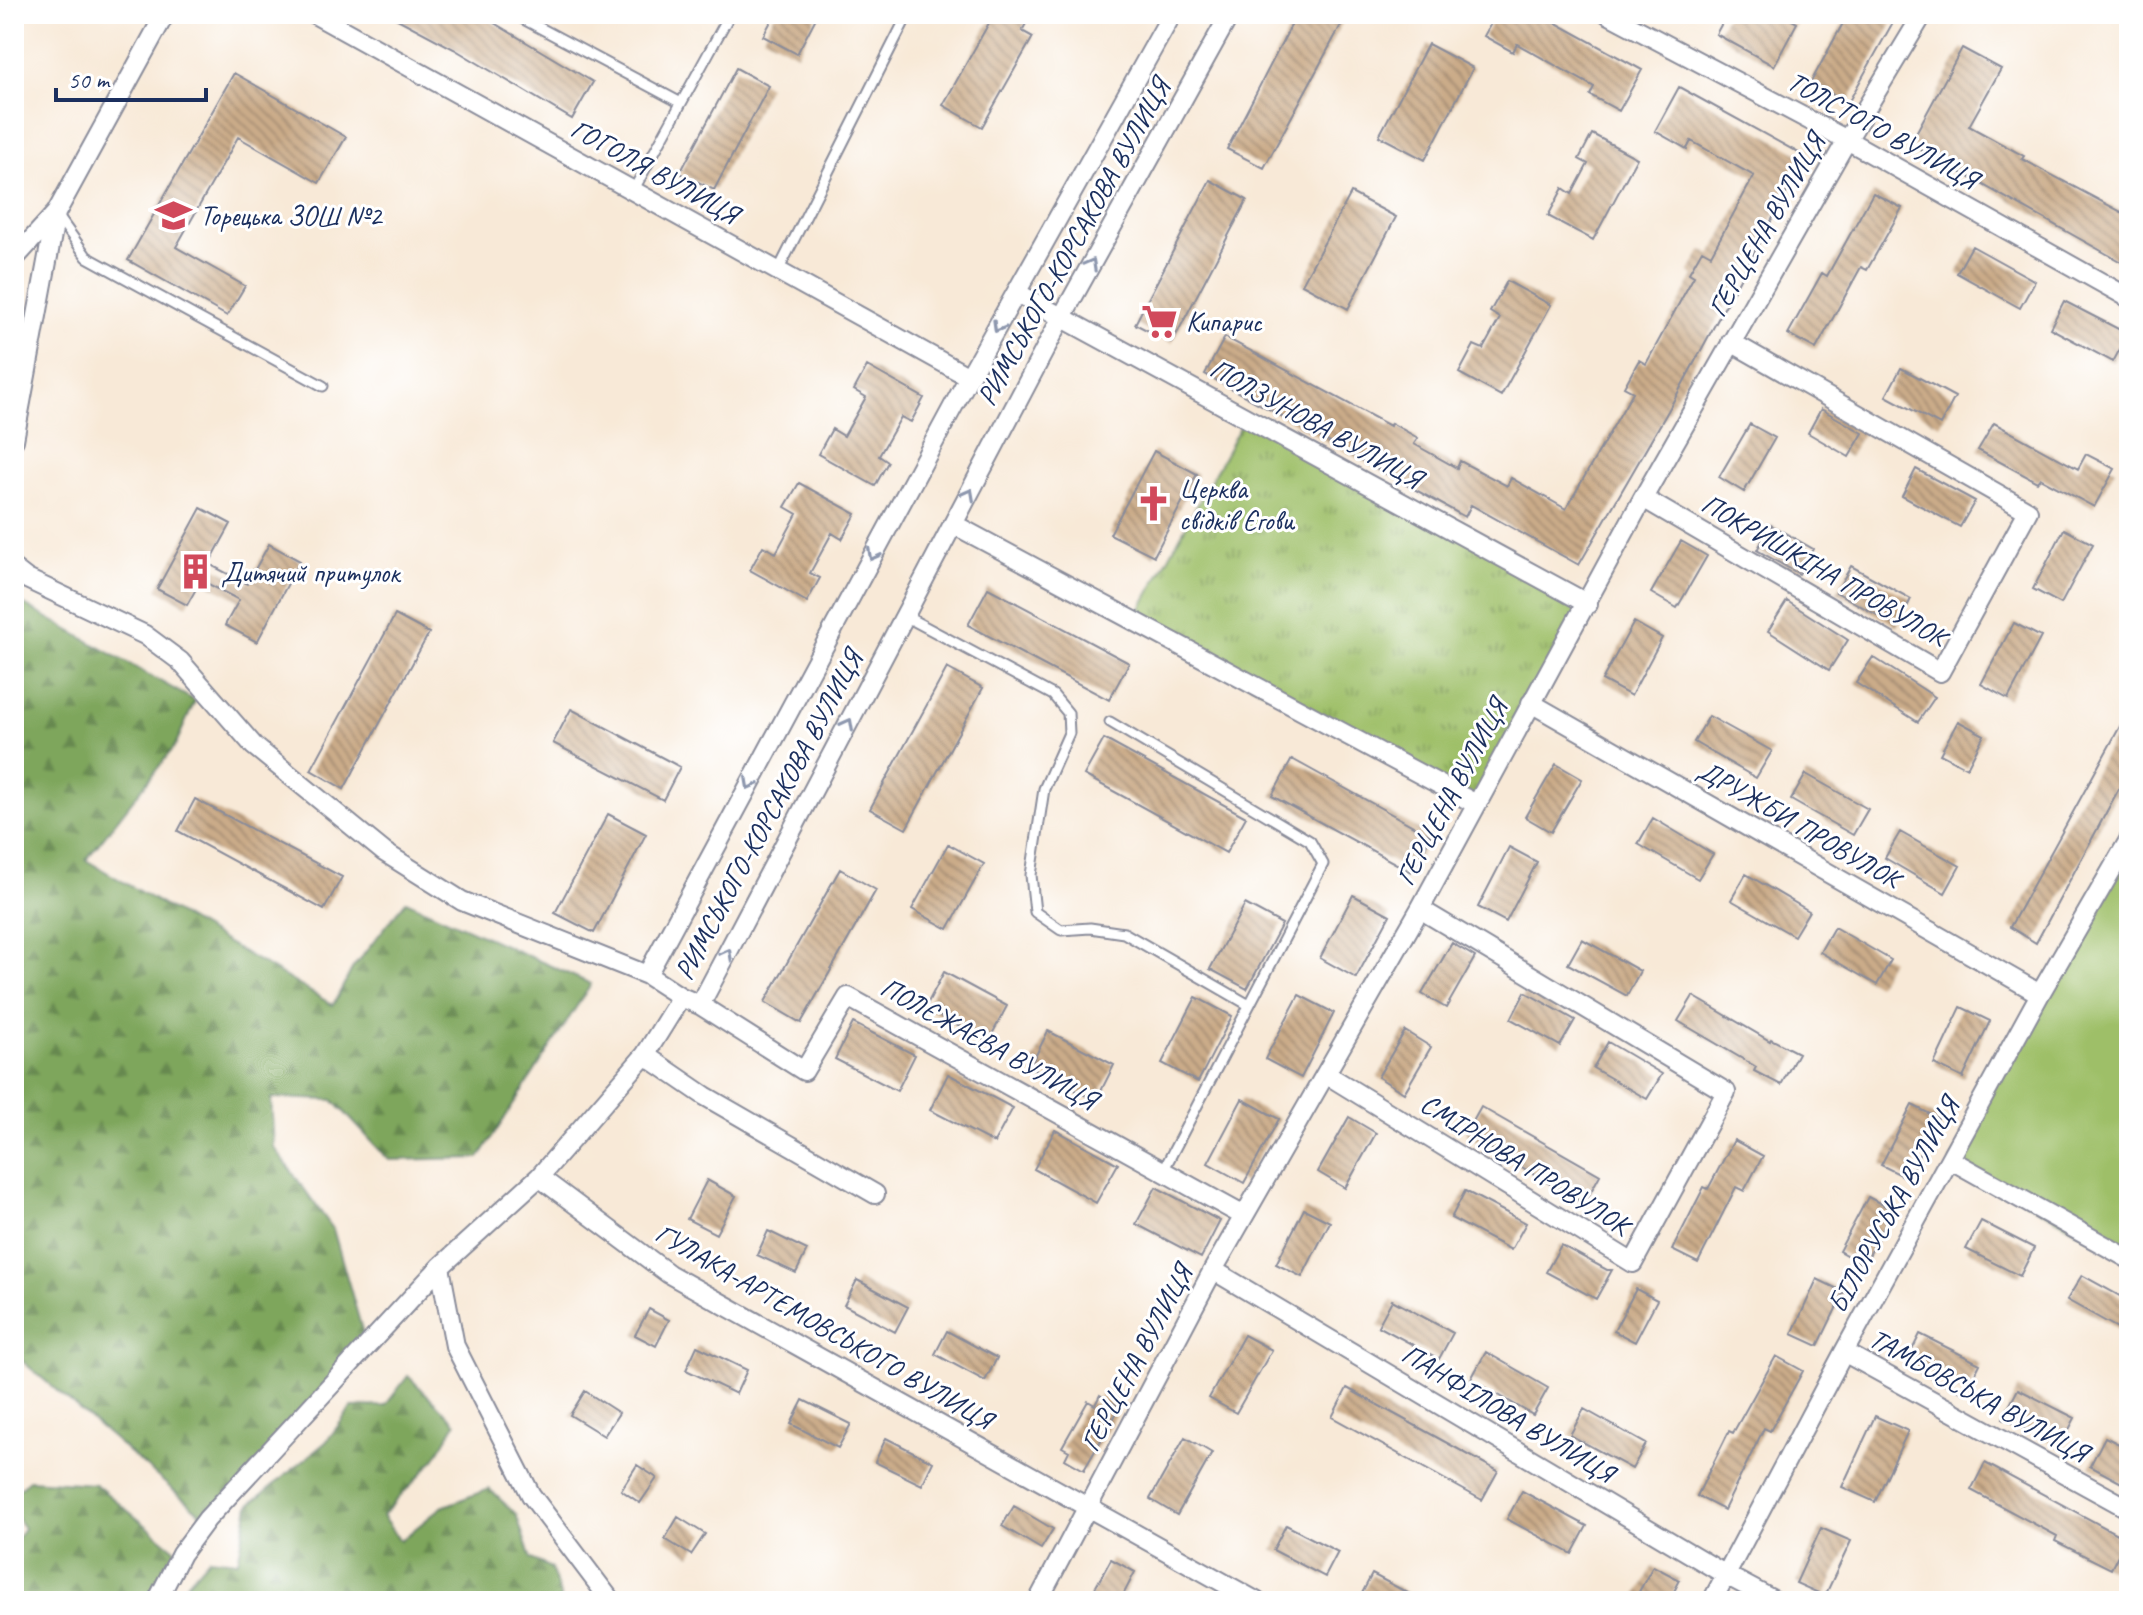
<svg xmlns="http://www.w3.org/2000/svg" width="2143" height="1615" viewBox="0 0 2143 1615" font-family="Caveat,sans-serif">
<defs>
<pattern id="forest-firs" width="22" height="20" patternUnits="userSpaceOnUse" patternTransform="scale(2)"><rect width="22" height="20" fill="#7ea65c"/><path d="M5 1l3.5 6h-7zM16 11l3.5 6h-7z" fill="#66884f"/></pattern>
<pattern id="park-tufts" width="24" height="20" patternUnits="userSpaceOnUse" patternTransform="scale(2)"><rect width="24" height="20" fill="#9ebf68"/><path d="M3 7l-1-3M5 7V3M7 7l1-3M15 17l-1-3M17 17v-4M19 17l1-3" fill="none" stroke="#809c59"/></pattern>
<pattern id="building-back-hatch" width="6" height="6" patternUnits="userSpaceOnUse" patternTransform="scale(2)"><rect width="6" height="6" fill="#cbac89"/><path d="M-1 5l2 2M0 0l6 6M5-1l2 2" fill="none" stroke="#a48c73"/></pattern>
</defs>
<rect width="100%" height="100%" fill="#fff"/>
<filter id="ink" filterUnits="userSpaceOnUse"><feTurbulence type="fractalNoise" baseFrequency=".0125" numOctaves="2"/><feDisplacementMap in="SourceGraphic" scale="16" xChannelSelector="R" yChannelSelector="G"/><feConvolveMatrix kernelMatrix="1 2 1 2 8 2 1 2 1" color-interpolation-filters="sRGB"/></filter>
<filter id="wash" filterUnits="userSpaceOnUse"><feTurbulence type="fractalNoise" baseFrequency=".006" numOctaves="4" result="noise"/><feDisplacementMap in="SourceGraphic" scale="32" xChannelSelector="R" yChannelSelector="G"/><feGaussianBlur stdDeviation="1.8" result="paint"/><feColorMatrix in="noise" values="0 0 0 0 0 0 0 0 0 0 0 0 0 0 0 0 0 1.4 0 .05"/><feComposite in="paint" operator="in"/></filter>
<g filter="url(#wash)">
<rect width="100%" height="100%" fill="#f8e9d7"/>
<path fill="url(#forest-firs)" stroke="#4c6a5d" stroke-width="2" d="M14,599L195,701L175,746L86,860L333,1005L352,969L406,901L591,984L479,1158L389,1160L333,1100L271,1098L274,1147L333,1229L367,1347L207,1519L14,1354Z
M408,1376L456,1423L433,1461L382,1516L400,1541L442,1507L489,1489L516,1514L531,1559L551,1568L562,1601H182L181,1590L209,1558L238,1561L249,1505L326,1442L352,1407L385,1406Z
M29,1480L95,1484L181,1554L157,1601H14V1543L24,1528L14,1515V1493Z"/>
<path fill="url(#park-tufts)" stroke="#5c7763" stroke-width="2" d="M1246,416L1588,604L1476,804L1134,621Z"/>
<path fill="#9ebf68" stroke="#5c7763" stroke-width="2" d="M2129,844V1259L1951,1160Z"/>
<g id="blocks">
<path fill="url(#building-back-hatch)" d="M388,14H479L593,82L572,119L454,49Z
M775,14H818L797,54L763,36Z
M994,14H1031L1022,31L1033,37L982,127L943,105Z
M1297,14H1347L1264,168L1227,149Z
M1496,14H1540L1642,70L1619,111L1590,95L1594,87L1517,44L1513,52L1484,36Z
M1727,14H1781L1797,23L1774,66L1716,34Z
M1848,14H1874L1892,24L1848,103L1811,82Z
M1428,44L1473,68L1425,160L1379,136Z
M1962,48L2001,69L1969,126L2024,156L2022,159L2129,216V252L2123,263L1910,144Z
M736,68L769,86L714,190L680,173Z
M234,73L346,137L319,183L238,137L176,247L245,286L227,316L128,260Z
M1679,87L1806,157L1668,411L1579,565L1471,505L1465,517L1205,374L1225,337L1390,426L1391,423L1418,438L1414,444L1457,468L1460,461L1507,486L1511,478L1566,509L1633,392L1624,387L1639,360L1646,364L1694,276L1689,273L1702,250L1711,255L1754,176L1691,141L1687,149L1655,131Z
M1592,134L1637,158L1593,240L1548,216L1563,188L1572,194L1588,164L1579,159Z
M1210,180L1247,200L1172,343L1135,324Z
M1351,193L1396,217L1348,309L1302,284Z
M1873,193L1902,208L1867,270L1861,267L1816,349L1788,334L1822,273L1827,276Z
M1972,246L2035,281L2020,308L1957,273Z
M1507,281L1551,305L1501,396L1459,373L1474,345L1483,349L1500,318L1490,312Z
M2064,301L2128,334L2113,362L2050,328Z
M867,366L924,398L911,422L901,417L879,456L888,462L875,486L818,454L832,429L844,436L866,397L854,390Z
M1901,368L1955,397L1940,425L1886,396Z
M1821,409L1863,433L1849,457L1808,433Z
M1994,423L2078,469L2086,454L2115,469L2094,507L2040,478L2037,482L1978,450Z
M1750,424L1775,438L1744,492L1719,477Z
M1154,451L1197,474L1154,556L1110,534Z
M1916,469L1975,501L1960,527L1902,496Z
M799,483L856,514L842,539L832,533L810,573L820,578L807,602L750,570L763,546L776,553L797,514L785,507Z
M201,508L231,524L209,564L247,584L269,544L300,561L257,642L225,625L239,600L201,580L187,605L157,589Z
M1771,525L1813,549L1799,574L1757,550Z
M2064,529L2093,544L2061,604L2033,589Z
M1681,541L1707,556L1677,608L1651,593Z
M1851,566L1911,599L1897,626L1836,592Z
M988,588L1129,663L1109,700L968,625Z
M1787,601L1848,640L1829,670L1768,631Z
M395,615L429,633L344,789L311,770Z
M1634,622L1662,638L1631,696L1602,680Z
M2014,623L2041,637L2008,699L1981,684Z
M1873,657L1935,697L1918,722L1856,683Z
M947,668L983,688L906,829L870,809Z
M571,709L680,767L663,800L553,743Z
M2129,710V770L2036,943L2010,927Z
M1709,716L1772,751L1756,778L1694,742Z
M1958,721L1984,735L1967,768L1940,754Z
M1104,739L1246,817L1226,853L1084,775Z
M1292,759L1431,836L1411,872L1272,796Z
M1556,764L1582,779L1551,832L1525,817Z
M1806,774L1868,809L1853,835L1791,800Z
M195,799L342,877L324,910L178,831Z
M608,814L646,834L594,933L555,913Z
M1653,818L1713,854L1698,879L1638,844Z
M1900,832L1960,866L1945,893L1885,858Z
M948,844L984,864L948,929L912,909Z
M1509,847L1537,862L1506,922L1478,907Z
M840,869L876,890L801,1023L765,1002Z
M1746,874L1809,911L1794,936L1731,900Z
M1353,895L1390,915L1356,978L1320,958Z
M1245,904L1282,924L1247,989L1210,969Z
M1834,927L1891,960L1877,985L1820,952Z
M1582,939L1640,971L1627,996L1568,964Z
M1452,943L1475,957L1446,1008L1422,994Z
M944,972L1007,1006L988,1042L925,1008Z
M1525,992L1575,1020L1560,1046L1511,1019Z
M1299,995L1334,1013L1301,1078L1265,1059Z
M1693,996L1770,1041L1771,1039L1798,1053L1781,1085L1754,1071L1756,1067L1678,1021Z
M1196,997L1232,1016L1198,1082L1162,1063Z
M1961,1007L1990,1021L1963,1078L1934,1064Z
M853,1023L915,1055L897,1091L835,1059Z
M1048,1031L1114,1065L1096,1101L1030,1067Z
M1405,1031L1431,1047L1404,1093L1378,1077Z
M1608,1042L1662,1074L1647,1099L1593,1068Z
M948,1074L1013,1108L994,1143L930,1110Z
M1242,1099L1279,1119L1244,1183L1208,1163Z
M1912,1105L1938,1118L1907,1178L1881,1165Z
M1481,1107L1600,1175L1584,1204L1466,1134Z
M1349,1117L1376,1133L1345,1188L1318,1172Z
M1055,1130L1118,1164L1096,1203L1034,1169Z
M1734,1140L1763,1156L1744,1191L1736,1187L1698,1263L1672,1250L1704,1187L1708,1189Z
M707,1180L736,1196L716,1234L687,1219Z
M1156,1187L1220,1221L1201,1258L1136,1224Z
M1465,1191L1526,1223L1511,1250L1451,1218Z
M1868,1197L1893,1210L1864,1265L1839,1251Z
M1304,1209L1330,1222L1302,1277L1276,1264Z
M1981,1221L2034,1248L2020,1276L1966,1249Z
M768,1231L807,1250L796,1273L757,1255Z
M1561,1245L1607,1270H1612L1596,1299L1546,1272Z
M2082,1275L2129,1301V1316L2121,1330L2067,1300Z
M1817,1279L1844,1292L1818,1346L1792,1334Z
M857,1280L908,1307L895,1332L844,1305Z
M1636,1289L1657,1300L1635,1342L1614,1331Z
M1392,1300L1453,1333L1439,1359L1378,1326Z
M649,1309L669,1320L656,1346L635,1335Z
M947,1331L997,1358L985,1381L935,1354Z
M1920,1334L1980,1364L1965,1394L1905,1364Z
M1244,1335L1272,1350L1236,1413L1209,1398Z
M697,1346L747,1370L736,1394L686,1370Z
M1486,1352L1548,1388L1533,1415L1471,1379Z
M1776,1356L1803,1371L1770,1431L1764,1428L1724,1510L1697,1496L1729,1431L1733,1433Z
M1347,1388L1498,1471L1482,1500L1332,1417Z
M2018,1389L2075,1418L2060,1447L2003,1418Z
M585,1391L619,1413L604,1436L570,1415Z
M1100,1395L1120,1407L1084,1470L1065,1459L1069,1451L1062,1447L1088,1401L1095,1405Z
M803,1400L851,1424L838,1448L791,1424Z
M1584,1409L1646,1444L1632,1469L1570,1435Z
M1875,1416L1908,1431L1875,1502L1842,1487Z
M1185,1437L1212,1453L1177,1515L1150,1499Z
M2105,1437L2129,1449V1487L2090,1466Z
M886,1438L933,1462L922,1485L875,1462Z
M1985,1463L2126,1539L2111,1569L2055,1541L2057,1536L1971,1490Z
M637,1465L657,1478L640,1503L621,1490Z
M1522,1491L1587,1526L1572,1554L1507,1519Z
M1014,1506L1053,1529L1041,1549L1002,1526Z
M678,1517L705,1534L691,1555L665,1539Z
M1286,1525L1338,1552L1325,1577L1273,1550Z
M1821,1528L1851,1541L1825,1596L1796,1583Z
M1111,1559L1135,1572L1120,1601H1088Z
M1653,1566L1680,1580L1669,1601H1634Z
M1372,1574L1423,1601H1358Z"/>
</g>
</g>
<g filter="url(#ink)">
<use href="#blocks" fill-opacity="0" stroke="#8a8c9a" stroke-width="2"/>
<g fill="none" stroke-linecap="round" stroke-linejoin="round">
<defs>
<path id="lane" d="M514,14L681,103
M633,191L730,14
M57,215L87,257L323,386
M778,271L908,14
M905,616L1053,695L1068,713L1069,733L1044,789L1031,875L1035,912L1061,930L1090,928L1124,933L1249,1005
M1110,722L1310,841L1323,864L1163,1171"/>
<path id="street" d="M314,14L969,377
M1172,14L969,377L647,975L681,997L700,1005L1063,315L1230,14
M1608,14L1847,140L2129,298
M14,259L56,213L165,14
M1017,293L1588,604
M14,440L56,213
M1643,498L1940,672L2028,511L1731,342
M953,524L1476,804
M14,569L27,579L145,635L180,661L254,746L384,852L462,901L647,975
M1531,703L2040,994
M700,1005L804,1071L848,997L1244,1216
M645,1055L705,1096L875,1194
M1326,1074L1633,1263L1726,1092L1420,909
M1951,1160L2129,1259
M539,1177L669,1274L1256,1601
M440,1267L455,1346L531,1495L611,1601
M1213,1270L1726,1575L1775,1601
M1844,1352L2129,1509
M157,1601L181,1554L207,1519L440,1267L539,1177L645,1055L681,997
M1038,1601L1213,1270L1420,909L1643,498L1847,140L1923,14
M1712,1601L1844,1352L2040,994L2129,840"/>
</defs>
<use href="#lane" stroke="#8a8c9a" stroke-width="13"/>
<use href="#street" stroke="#8a8c9a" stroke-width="22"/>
<use href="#lane" stroke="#fff" stroke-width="9"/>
<use href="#street" stroke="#fff" stroke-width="18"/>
</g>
<defs><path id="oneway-chevron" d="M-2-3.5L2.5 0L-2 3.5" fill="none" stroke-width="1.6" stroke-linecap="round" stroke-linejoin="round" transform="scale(2)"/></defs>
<g stroke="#8d97ae">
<use href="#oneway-chevron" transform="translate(1091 264) rotate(-61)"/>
<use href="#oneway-chevron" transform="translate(998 327) rotate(120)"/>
<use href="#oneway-chevron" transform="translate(969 494) rotate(-62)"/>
<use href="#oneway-chevron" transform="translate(873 555) rotate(118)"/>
<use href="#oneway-chevron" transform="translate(848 724) rotate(-62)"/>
<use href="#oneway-chevron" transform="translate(750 784) rotate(118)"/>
<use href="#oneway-chevron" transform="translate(727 954) rotate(-62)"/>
</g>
</g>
<defs>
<symbol id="school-bare" viewBox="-9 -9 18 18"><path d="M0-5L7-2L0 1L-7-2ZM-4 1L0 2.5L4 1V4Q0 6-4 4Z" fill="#d1495b" stroke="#fff" stroke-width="2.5" paint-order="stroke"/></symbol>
<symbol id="supermarket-bare" viewBox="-9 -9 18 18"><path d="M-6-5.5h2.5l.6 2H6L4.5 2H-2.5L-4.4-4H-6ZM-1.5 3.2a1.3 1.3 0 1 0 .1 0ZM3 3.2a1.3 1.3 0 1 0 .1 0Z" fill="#d1495b" stroke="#fff" stroke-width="2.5" paint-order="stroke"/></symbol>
<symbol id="church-bare" viewBox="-9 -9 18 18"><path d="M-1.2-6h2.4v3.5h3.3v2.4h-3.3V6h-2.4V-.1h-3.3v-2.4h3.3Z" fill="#d1495b" stroke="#fff" stroke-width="2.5" paint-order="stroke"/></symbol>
<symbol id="building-bare" viewBox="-9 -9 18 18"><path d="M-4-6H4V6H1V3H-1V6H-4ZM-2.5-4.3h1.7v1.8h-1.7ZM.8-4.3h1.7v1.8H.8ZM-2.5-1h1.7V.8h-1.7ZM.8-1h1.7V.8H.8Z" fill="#d1495b" stroke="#fff" stroke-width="2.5" paint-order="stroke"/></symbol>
</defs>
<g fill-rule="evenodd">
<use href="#school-bare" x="148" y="190" width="51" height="51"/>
<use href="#supermarket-bare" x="1134" y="296" width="51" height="51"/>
<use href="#church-bare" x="1128" y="478" width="51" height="51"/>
<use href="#building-bare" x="170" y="546" width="51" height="51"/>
</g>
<g text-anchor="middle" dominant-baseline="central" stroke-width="6" stroke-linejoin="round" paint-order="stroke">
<g font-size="28" fill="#1b2f5e" stroke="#fff">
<text transform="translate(1883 130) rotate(29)">ТОЛСТОГО ВУЛИЦЯ</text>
<text transform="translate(655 171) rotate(29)">ГОГОЛЯ ВУЛИЦЯ</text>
<text transform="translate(1766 225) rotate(-60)">ГЕРЦЕНА ВУЛИЦЯ</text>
<text transform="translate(1073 242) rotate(-61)">РИМСЬКОГО-КОРСАКОВА ВУЛИЦЯ</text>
<text transform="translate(1316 423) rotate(29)">ПОЛЗУНОВА ВУЛИЦЯ</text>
<text transform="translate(1824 570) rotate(30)">ПОКРИШКІНА ПРОВУЛОК</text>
<text transform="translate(1451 792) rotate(-62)">ГЕРЦЕНА ВУЛИЦЯ</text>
<text transform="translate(768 815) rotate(-62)">РИМСЬКОГО-КОРСАКОВА ВУЛИЦЯ</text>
<text transform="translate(1799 824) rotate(30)">ДРУЖБИ ПРОВУЛОК</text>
<text transform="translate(989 1043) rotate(29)">ПОЛЄЖАЄВА ВУЛИЦЯ</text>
<text transform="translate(1525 1164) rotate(32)">СМІРНОВА ПРОВУЛОК</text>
<text transform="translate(1893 1205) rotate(-61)">БІЛОРУСЬКА ВУЛИЦЯ</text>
<text transform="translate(824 1326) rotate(30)">ГУЛАКА-АРТЕМОВСЬКОГО ВУЛИЦЯ</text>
<text transform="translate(1136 1358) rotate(-62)">ГЕРЦЕНА ВУЛИЦЯ</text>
<text transform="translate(1979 1395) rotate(29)">ТАМБОВСЬКА ВУЛИЦЯ</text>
<text transform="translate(1508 1413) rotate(31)">ПАНФІЛОВА ВУЛИЦЯ</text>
</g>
<g font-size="28" fill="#1b2f5e" stroke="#fff" text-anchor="start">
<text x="200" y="215">Торецька ЗОШ №2</text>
<text x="1186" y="321">Кипарис</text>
<text x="1179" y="488">Церква<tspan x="1179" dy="32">свідків Єгови</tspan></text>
<text x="221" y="572">Дитячий притулок</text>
</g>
</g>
<rect width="2143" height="1615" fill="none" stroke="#fff" stroke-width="48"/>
<path d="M56 88v12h150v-12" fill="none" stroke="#1b2f5e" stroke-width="4"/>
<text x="68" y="88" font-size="24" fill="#1b2f5e" stroke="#ffffff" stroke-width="6" paint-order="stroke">50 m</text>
</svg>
